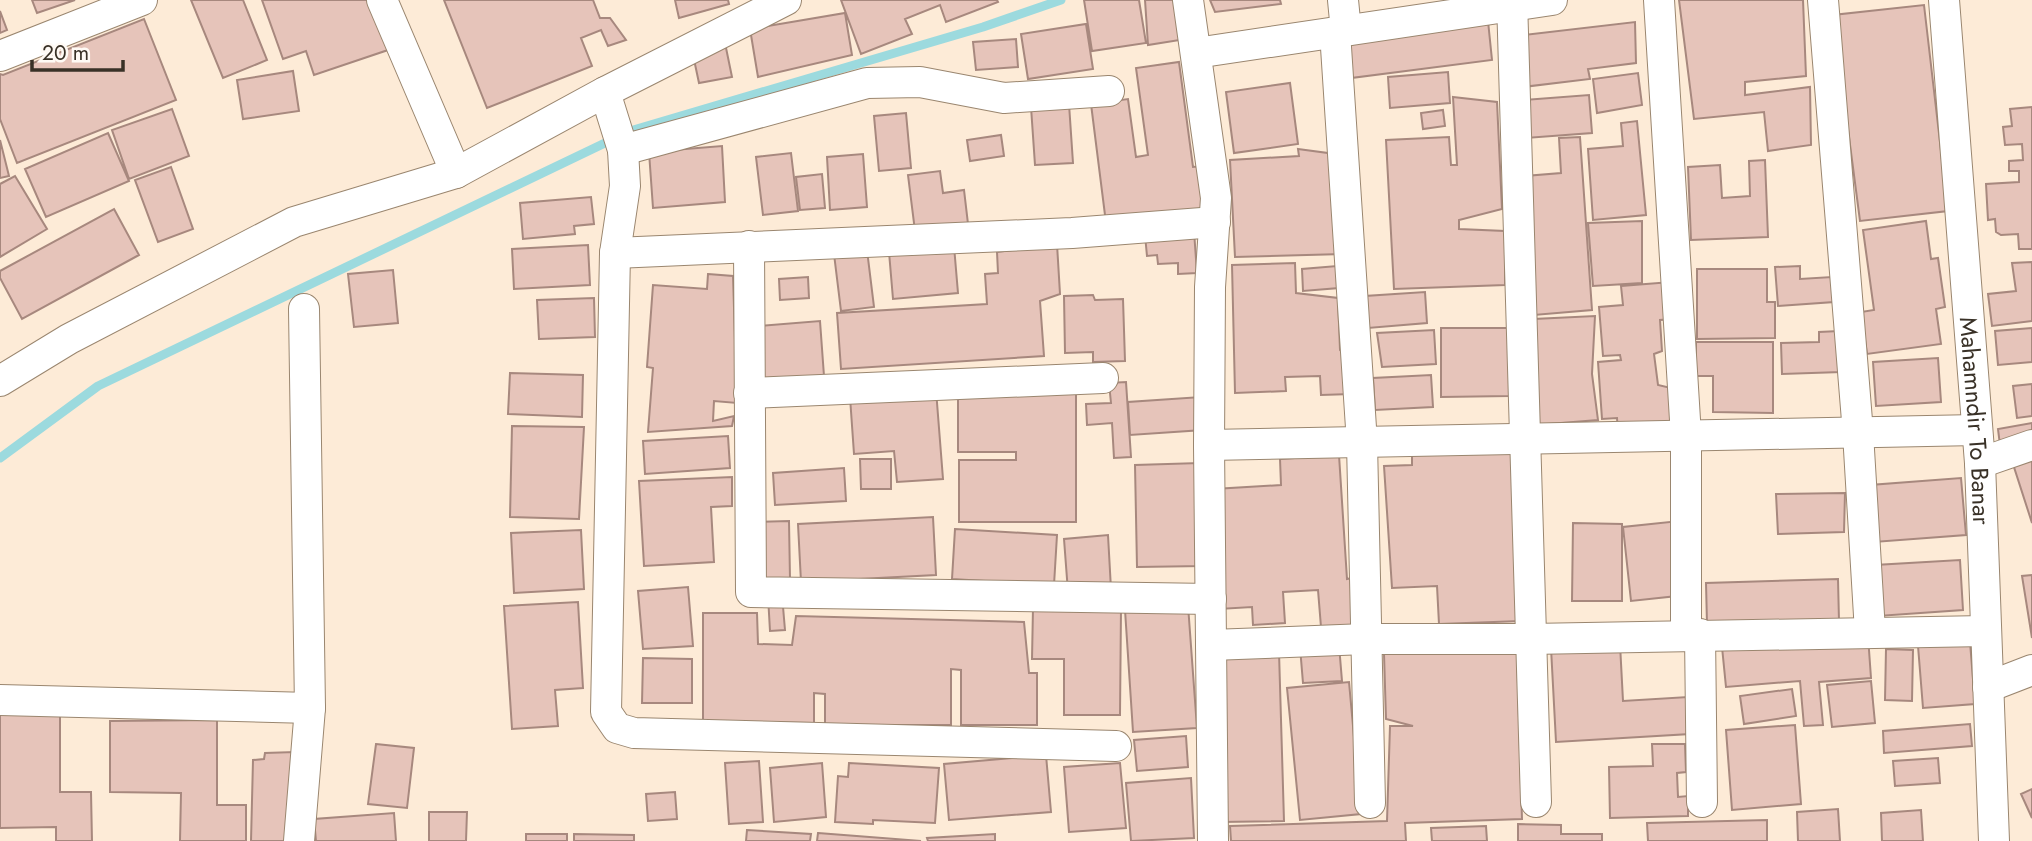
<svg xmlns="http://www.w3.org/2000/svg" width="2032" height="841" viewBox="0 0 2032 841" font-family="Jost,sans-serif">
<rect width="100%" height="100%" fill="#fdebd7"/>
<g fill="none" stroke-linecap="round" stroke-linejoin="round">
<path stroke="#9cdade" stroke-width="9" d="M0,458L98,386L630,131L983,27L1061,0"/>
</g>
<path fill="#e6c4ba" stroke="#a7887e" stroke-width="2" d="M32,0H75L37,13Z
M191,0H243L267,60L223,78Z
M262,0H371L388,50L314,75L306,51L283,59Z
M444,0H593L600,18H610L626,40L608,46L601,30L581,38L592,66L487,108Z
M675,0H728L729,4L679,18Z
M841,0H997L998,2L946,22L940,5L905,19L912,34L861,54Z
M1084,0H1139L1146,43L1092,51Z
M1145,0H1181L1186,39L1148,45Z
M1210,0H1280L1281,4L1215,12Z
M1679,0H1803L1806,76L1745,82V95L1810,87L1811,145L1768,151L1764,112L1694,119Z
M1924,5L1948,211L1860,221L1833,15Z
M0,11L7,30L0,33Z
M845,13L852,55L758,77L750,29Z
M144,19L176,100L17,163L0,119V74L3,75Z
M1488,21L1492,60L1351,78L1350,40Z
M1635,22L1636,63L1588,69L1590,79L1523,87L1516,36Z
M1086,24L1093,69L1028,79L1021,34Z
M1016,39L1018,67L976,70L973,42Z
M725,43L732,77L699,83L692,50Z
M1179,62L1193,167L1203,166L1210,218L1106,223L1091,104L1128,99L1136,157L1148,155L1136,68Z
M293,71L299,111L243,119L237,80Z
M1448,72L1450,103L1390,108L1388,77Z
M1638,73L1642,105L1597,113L1593,79Z
M1290,83L1298,144L1234,153L1226,92Z
M1589,95L1592,133L1526,138L1523,100Z
M1453,97L1497,102L1502,209L1459,220V229L1505,231V285L1394,289L1386,140L1449,137L1451,165H1457Z
M1069,104L1073,163L1035,165L1031,107Z
M2032,107V249H2019L2018,234L2001,235L1996,232L1995,219L1988,220L1986,184L2019,182V171H2009V161L2023,160L2022,144L2005,145L2003,127L2012,126L2010,109Z
M172,109L189,156L129,179L112,130Z
M1443,110L1445,126L1423,129L1421,113Z
M906,113L911,168L879,171L874,116Z
M1637,121L1646,215L1593,220L1588,149L1623,146L1621,123Z
M108,133L129,181L46,217L25,169Z
M1001,135L1004,156L970,161L967,140Z
M1580,137L1592,310L1534,315L1525,176L1561,173L1559,138Z
M0,140L9,176L0,178Z
M722,146L725,202L653,208L649,152Z
M1298,149L1335,154L1343,254L1235,257L1230,160L1299,156Z
M791,153L798,211L763,215L756,157Z
M863,154L867,207L830,210L827,157Z
M1765,160L1768,237L1691,240L1688,167L1720,165L1722,198L1750,196L1749,161Z
M171,167L193,229L158,242L135,180Z
M940,171L943,193L964,190L968,224L915,231L908,175Z
M822,174L825,208L800,210L796,177Z
M15,176L47,229L0,257V184Z
M591,197L594,224L574,226L575,234L523,239L520,203Z
M114,209L139,255L22,319L0,278V271Z
M1642,221V283L1593,286L1588,223Z
M1926,221L1931,259L1938,258L1945,307L1936,309L1941,344L1867,354L1861,312L1874,310L1863,230Z
M1194,231L1197,273L1178,274V263L1158,264L1157,255L1147,256L1145,235Z
M1057,244L1060,294L1040,301L1044,356L841,369L837,313L987,304L985,274L998,273L997,252Z
M588,245L590,285L514,289L512,249Z
M954,246L958,293L893,299L889,252Z
M867,250L874,307L841,311L834,254Z
M2032,262V321L1992,326L1988,294L2016,291L2012,263Z
M1295,263L1296,293L1338,298L1340,350L1350,358L1351,394L1321,395L1320,376L1285,377L1286,391L1235,393L1232,265Z
M1337,266L1339,288L1303,291L1302,269Z
M1800,266V279L1832,277L1834,302L1778,306L1775,267Z
M1697,269H1767V302H1775V338L1697,339Z
M393,270L398,323L354,327L348,274Z
M708,274L733,276L737,403L714,401L713,421L734,416L732,426L648,432L653,368L647,367L653,285L707,289Z
M808,277L809,298L780,300L779,279Z
M1671,282L1674,319L1660,320L1662,351L1654,354L1658,385L1671,388L1674,429L1618,433L1617,418L1602,419L1598,362L1621,360L1620,355L1603,356L1599,307L1623,305L1621,286Z
M1425,292L1427,323L1368,328L1365,296Z
M1093,295L1095,300L1123,299L1125,361L1093,362V352L1065,353L1064,296Z
M594,298L595,337L539,339L537,300Z
M1595,316L1592,374L1598,420L1536,425L1534,319Z
M820,321L824,376L763,381L758,326Z
M1441,328H1509V396L1441,397Z
M2032,328V362L1998,365L1995,331Z
M1434,330L1436,364L1382,367L1377,333Z
M1839,331L1841,372L1782,374L1781,343L1819,342V332Z
M1696,342H1773V413L1713,412V376H1696Z
M1938,358L1941,402L1876,406L1873,362Z
M510,373L583,375L582,417L508,414Z
M1431,375L1433,407L1375,410L1373,378Z
M1126,382L1131,457L1114,458L1112,423L1087,425L1086,404L1111,403L1109,383Z
M2032,384V416L2017,418L2013,386Z
M936,390L943,479L897,482L894,451L854,454L850,397Z
M958,391H1076V522H959V460H1016V452H958Z
M1201,397L1203,430L1130,435L1128,402Z
M2032,423V439L2000,445L1998,429Z
M512,426L584,427L579,519L510,517Z
M728,436L730,468L645,474L643,441Z
M1514,449L1521,621L1439,624L1437,586L1392,588L1384,466L1412,465V453Z
M1339,455L1347,579L1352,578L1355,625L1321,627L1318,590L1283,592L1285,623L1253,625L1252,607L1219,609L1214,489L1281,485L1280,459Z
M2032,457V523L2013,464Z
M860,459H891V489H861Z
M1200,463L1203,566L1137,567L1135,465Z
M844,468L846,501L775,505L773,473Z
M732,477V506L711,507L714,562L644,566L639,481Z
M1961,478L1966,535L1874,542L1870,485Z
M1845,493L1844,532L1778,534L1776,494Z
M933,517L936,575L801,582L798,524Z
M789,521L790,579L758,580L757,522Z
M1679,521L1677,596L1631,601L1623,527Z
M1573,523L1622,524V601H1572Z
M955,529L1057,535L1054,585L952,579Z
M581,530L584,589L514,593L511,533Z
M1108,535L1111,589L1068,592L1064,539Z
M1960,560L1963,610L1878,616L1875,565Z
M2032,575V638L2022,576Z
M1838,579L1839,621L1707,624L1706,583Z
M688,587L693,646L643,649L638,591Z
M782,595L785,630L770,631L768,596Z
M578,602L583,688L555,690L558,726L512,729L504,606Z
M1188,605L1197,728L1133,732L1125,610Z
M1033,608H1121L1120,715H1064V659H1032Z
M703,613H757L758,644L792,645L796,616L1024,622L1029,673H1037V725H961V670L951,669V725H825V694L814,693V723L703,722Z
M1868,636L1871,678L1819,682L1823,725L1804,726L1800,681L1726,687L1722,647Z
M1970,642L1975,704L1923,708L1918,646Z
M1620,644L1623,701L1688,697L1690,734L1556,742L1551,648Z
M1339,645L1342,681L1303,683L1300,647Z
M1886,649L1913,650L1912,701L1885,700Z
M1517,650L1522,819L1405,823L1406,841H1231L1230,826L1387,821L1390,726H1413L1386,719L1384,654Z
M1279,652L1284,821L1221,822L1216,654Z
M643,658L692,659V703H642Z
M1871,681L1875,723L1832,727L1827,685Z
M1349,682L1361,814L1300,820L1287,688Z
M1792,689L1796,716L1744,724L1740,696Z
M0,712H60V792H91L92,841H56V827L0,828Z
M217,720V805H246V841H180L181,793L110,792V721Z
M1970,724L1972,746L1884,753L1883,731Z
M1795,725L1801,804L1732,810L1726,730Z
M1186,736L1188,767L1137,771L1134,740Z
M376,744L414,748L407,808L368,804Z
M1652,744H1685L1686,772L1677,773L1678,797L1688,796V816L1610,818L1609,767L1653,766Z
M295,752L292,841H251L253,760L264,759L265,753Z
M1046,755L1051,812L949,820L944,764Z
M1938,758L1940,783L1895,786L1893,761Z
M759,761L763,822L729,824L725,763Z
M822,763L826,817L774,822L770,768Z
M849,763L939,768L935,823L873,820V824L835,822L838,776L848,777Z
M1120,763L1126,828L1069,832L1064,767Z
M1191,778L1194,838L1131,841L1126,783Z
M2032,789V818L2021,794Z
M675,792L677,819L648,821L646,794Z
M1838,809L1840,841H1798L1797,812Z
M1921,810L1923,841H1882L1881,813Z
M429,812H467L466,841H429Z
M394,813L396,841H316L314,819Z
M1767,820V841H1648L1647,823Z
M1518,824L1561,825V834H1602V841H1518Z
M1486,826L1487,841H1432L1431,828Z
M747,830L811,834L810,841H746Z
M818,833L921,841H817Z
M526,834H567V841H526Z
M574,834L634,835V841H574Z
M995,834V841H928L927,838Z"/>
<g fill="none" stroke-linecap="round" stroke-linejoin="round">
<defs>
<g id="street">
<path d="M382,0L456,173"/>
<path d="M1188,0L1216,198L1210,287L1209,445"/>
<path d="M1343,0L1346,31"/>
<path d="M1512,0L1536,802"/>
<path d="M1659,0L1686,436V634"/>
<path d="M1823,0L1858,433L1870,632"/>
<path id="s1" d="M1944,0L1980,463L1994,841"/>
<path d="M1335,32L1362,443L1370,803"/>
<path d="M1196,53L1552,0"/>
<path d="M0,56L142,0"/>
<path d="M605,92L623,150L625,186L615,253L606,712L617,728L634,733L1116,746"/>
<path d="M623,150L867,83L920,82L1004,98L1109,91"/>
<path d="M749,246L751,592L1211,599"/>
<path d="M615,253L1072,233L1215,222"/>
<path d="M0,381L69,339L294,222L456,173L605,92L786,0"/>
<path d="M749,393L1103,378"/>
<path d="M1980,463L2032,445"/>
<path d="M1700,634L1702,802"/>
<path d="M1211,645L1366,639H1530L1985,631"/>
<path d="M1988,687L2032,670"/>
<path d="M0,700L310,708"/>
<path d="M299,841L310,708L304,309"/>
<path d="M1213,841L1209,445L1977,430"/>
</g>
</defs>
<use href="#street" stroke="#9a866f" stroke-width="32"/>
<use href="#street" stroke="#fff" stroke-width="30"/>
</g>
<g text-anchor="middle" dominant-baseline="central" stroke-width="5" stroke-linejoin="round" paint-order="stroke">
<g font-size="24" fill="#393127" stroke="#fffaf5">
<text stroke="none"><textPath href="#s1" startOffset="422">Mahamndir To Banar</textPath></text>
</g>
</g>
<path d="M32 60v10h91v-10" fill="none" stroke="#393127" stroke-width="3.5"/>
<text x="42" y="60" font-size="21" fill="#393127" stroke="#fffaf5" stroke-width="5" paint-order="stroke">20 m</text>
</svg>
